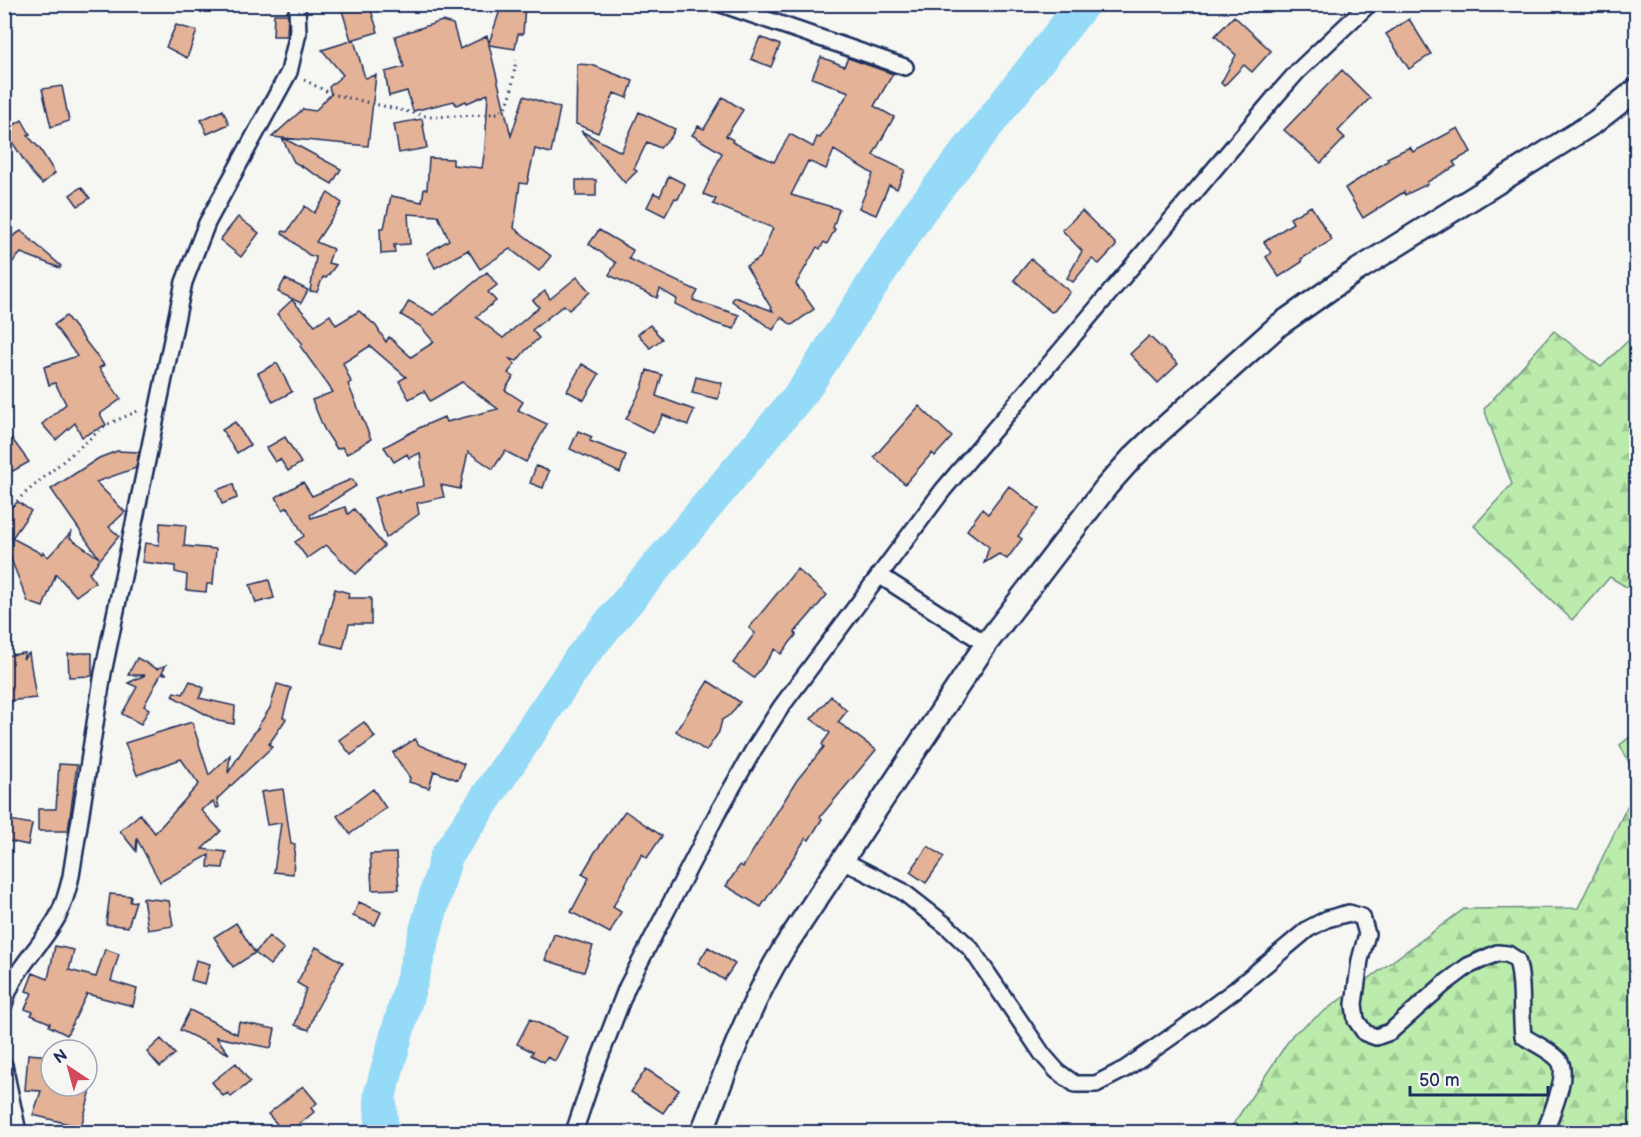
<svg xmlns="http://www.w3.org/2000/svg" width="1641" height="1137" viewBox="0 0 1641 1137" font-family="'Balsamiq Sans',sans-serif">
<defs>
<pattern id="forest-firs" width="22" height="20" patternUnits="userSpaceOnUse" patternTransform="scale(1.5)"><rect width="22" height="20" fill="#bbecab"/><path d="M5 1l3.5 6h-7zM16 11l3.5 6h-7z" fill="#a0cb96"/></pattern>
</defs>
<rect width="100%" height="100%" fill="#f6f6f2"/>
<filter id="ink" filterUnits="userSpaceOnUse"><feTurbulence type="fractalNoise" baseFrequency=".0167" numOctaves="2"/><feDisplacementMap in="SourceGraphic" scale="12" xChannelSelector="R" yChannelSelector="G"/><feConvolveMatrix kernelMatrix="1 2 1 2 8 2 1 2 1" color-interpolation-filters="sRGB"/></filter>
<g filter="url(#ink)">
<path fill="url(#forest-firs)" stroke="#6b8e84" stroke-width="1.5" d="M1554,331L1601,367L1636,333V593L1610,577L1572,620L1474,526L1512,484L1484,409Z
M1636,732V776L1620,745Z
M1636,788V1132H1228L1293,1034L1464,909L1578,908Z"/>
<g fill="none" stroke-linecap="round" stroke-linejoin="round">
<path stroke="#95daf7" stroke-width="33" d="M382,1132L380,1095L446,857L581,657L803,391L920,211L1083,4"/>
</g>
<path fill="#e4b296" stroke="#1b2f5e" stroke-width="1.5" d="M340,4H369L378,32L351,40Z
M502,4H525L523,34H518L515,49L489,45L511,136L524,96L560,108L551,153L535,149L527,184L520,183L514,228L551,256L539,271L510,249L480,269L468,250L435,268L427,253L449,240L438,216L408,214L410,244L394,245L395,253L381,254L380,228H384L391,196L422,202L424,189H427L429,158L453,159V165L482,168L485,148L488,94L467,103L466,101L456,105L454,101L413,111L407,91L389,96L385,72L404,67L395,36L442,21L453,24L460,49L487,36L489,43Z
M274,14H288L287,36H273Z
M1234,16L1271,51L1252,72L1244,65L1224,86L1221,83L1236,55L1215,36Z
M1409,19L1431,54L1409,69L1386,34Z
M176,25L197,31L187,58L166,47Z
M760,37L780,45L771,67L751,59Z
M354,40L365,78L376,75L368,146L283,138L341,169L332,184L294,162L282,138L272,137L303,109L315,111L331,94L329,87L343,75L322,50Z
M821,57L844,66L848,58L893,74L874,106L894,117L873,155L905,170L897,189L889,185L876,215L859,208L873,174L834,150L826,169L808,161L791,195L839,209L833,228L835,229L827,244L824,242L820,249L817,247L796,284L814,309L792,325L781,317L773,330L732,301L734,297L773,311L746,266L760,258L773,228L713,204L716,199L703,194L722,153L692,135L698,126L704,129L723,97L743,110L726,136L733,140L732,142L774,162L790,134L813,147L817,137L820,138L849,92L812,78Z
M577,64L592,65L633,81L627,98L614,93L598,133L576,124Z
M1342,70L1370,98L1338,131L1345,138L1321,163L1284,130Z
M62,86L69,121L51,127L42,89Z
M223,110L229,124L207,134L201,120Z
M639,112L675,129L671,137L660,148L647,142L634,169L637,171L625,183L581,131L621,152Z
M422,119L427,148L399,153L394,124Z
M22,120L30,134L27,135L40,149L55,173L42,184L32,173L11,140L4,142V131Z
M1458,128L1471,152L1453,162L1456,166L1427,182L1428,184L1405,195L1404,192L1363,218L1345,188L1389,160L1387,158L1410,147L1413,152Z
M669,176L685,184L678,199L675,198L665,216L647,207L654,193L660,196Z
M576,180H596V196H576Z
M81,187L90,198L78,206L70,195Z
M328,193L342,203L316,242L333,249L328,263L336,265L326,278L323,277L317,292L310,291L316,257L309,255L282,233L283,231L287,232L305,206L314,213Z
M1311,206L1332,240L1301,259L1302,262L1279,277L1266,257L1271,253L1264,242L1293,223L1290,218Z
M1082,211L1116,244V246L1099,264L1092,259L1073,282L1067,278L1082,251L1062,230Z
M238,217L259,233L241,257L220,240Z
M599,230L633,250L629,259L698,291L693,300L739,315L734,329L714,323L675,304L677,299L660,289L657,298L609,275L616,263L589,244Z
M21,231L61,266L60,268L21,253L4,271V242Z
M1031,259L1070,292L1054,311L1051,312L1014,280Z
M487,272L497,285L488,292L496,301L476,317L503,338L539,307L533,300L545,291L550,299L577,277L590,292L569,310L564,305L532,330L539,338L525,351L517,361L510,359L515,364L508,373L513,377L505,390L523,402L518,410L547,424L526,462L505,451L493,469L468,452L460,489L441,485L444,497L417,503L419,514L386,538L374,498L399,490V492L424,486L420,453L409,458L407,454L394,462L384,447L421,427L444,417L446,422L498,409L462,382L430,401L424,391L409,399L399,381L406,377L370,346L343,363L351,382L348,384L371,439L347,454L342,447L337,449L324,429L312,400L333,392L300,346L303,344L277,314L292,300L315,325L330,315L336,325L359,311L376,326L386,342L389,337L411,357L434,342L420,326L401,315L409,301L434,315Z
M285,279L308,290L301,303L278,292Z
M66,316L104,365L99,368L121,399L100,414L106,425L82,437L75,423L56,440L42,424L66,404L55,383L49,385L44,367L77,356L54,325Z
M650,325L662,339L650,348L638,334Z
M1149,336L1178,364L1158,383L1130,354Z
M277,363L292,392L273,402L258,373Z
M582,364L599,374L584,400L567,391Z
M647,370L662,375L656,396L694,410L688,425L663,415L653,433L626,419L642,388Z
M696,377L722,383L718,399L692,393Z
M919,406L952,437L935,456L932,453L905,484L874,457Z
M235,422L250,445L237,453L222,430Z
M4,428L29,462L4,476Z
M578,431L592,437L590,441L626,455L620,473L570,449Z
M285,437L301,463L288,471L280,459L275,462L266,448Z
M117,451L139,452L136,468L96,482L125,512L109,527L119,536L89,573L95,582L76,596L56,574L43,607L28,602L11,559L4,569V512L18,502L31,511L12,538L42,554L43,552L48,557L72,531L70,538L99,558L51,489L99,458Z
M536,466L549,471L543,488L530,483Z
M352,479L356,486L310,515L311,518L345,507L348,514L354,509L384,546L356,574L326,545L307,558L295,542L304,536L288,507L283,510L276,497L303,482L312,496Z
M233,484L237,498L222,504L217,490Z
M1009,486L1039,509L1018,536L1022,539L1007,559L999,554L984,563L989,547L967,530L982,509L988,514Z
M160,523L186,525L184,546L216,549L213,584H207L206,592L186,590L187,575L175,572V566L142,562L145,543L159,545Z
M797,569L827,595L795,632L796,635L781,654L775,649L754,678L733,663L755,633L749,628Z
M269,580L274,598L256,603L250,585Z
M335,589L349,593L348,598H371V624H349L343,648L321,643Z
M25,653L23,659L29,653L36,698L6,701L4,703V656Z
M82,653H92V676L69,677L68,654Z
M137,658L157,669L166,665L162,672L167,674H161L144,706L149,709L141,724L122,714L137,687L128,683L145,675H128Z
M190,681L204,688L199,698L235,706L234,724L218,721L172,696L174,692L183,694Z
M708,681L740,702L731,714L722,720L719,732L706,751L676,731Z
M277,684L291,688L283,717L286,719L269,744L272,747L217,799L219,807L217,808L213,802L201,810L221,831L202,849L226,852L223,868L208,867L209,855L160,882L137,839L136,851L120,831L140,814L155,833L199,784L181,759L137,775L125,743L192,722L209,775L230,755L228,773L253,734L259,728H257L270,708Z
M831,696L847,711L838,722L876,750L820,817L822,819L809,840L806,838L761,907L726,886L740,865L743,867L797,780L824,747L822,744L830,733L811,719Z
M364,722L375,737L351,755L339,740Z
M415,739L419,745L464,764L458,780L434,771L429,788L409,782L410,778L393,753Z
M59,764L77,765L68,831H38V809H56Z
M283,789L291,844H295L293,874L274,872L281,823L267,825L261,792Z
M373,789L386,808L350,834L337,816Z
M625,811L662,836L647,858L642,854L613,907L621,912L610,933L571,912L589,878L582,874L595,852Z
M4,819L32,824L28,845L4,840Z
M928,846L944,857L926,883L910,872Z
M396,853L399,889L372,890L370,854Z
M110,894L131,896L130,902L136,901L128,927L106,924Z
M143,898L169,901L173,926L148,930Z
M359,902L381,912L375,925L353,916Z
M236,923L255,953L233,967L214,937Z
M554,934L593,946L584,972L545,960Z
M269,936L284,949L270,965L255,953Z
M55,946L74,950L69,970L96,977L105,949L119,954L111,981L137,989L133,1006L87,994L67,1035L49,1026L50,1023L31,1015L33,1012L25,1009L32,993L26,991L33,973L48,979Z
M316,947L343,962L315,1012L309,1030L295,1025L306,988L297,983Z
M708,947L735,964L724,980L698,963Z
M196,960L210,964L205,984L191,980Z
M190,1010L237,1034L239,1022L275,1029L271,1048L216,1037L229,1054L180,1030Z
M530,1019L567,1037L555,1061L547,1057L544,1062L531,1055L533,1052L517,1044Z
M161,1039L175,1054L160,1067L147,1052Z
M28,1054L51,1056V1086H92L81,1127L33,1115L41,1091L25,1090Z
M236,1063L250,1082L231,1097L228,1093L223,1096L212,1082Z
M646,1069L679,1090L663,1113L631,1092Z
M303,1086L317,1103L311,1108L314,1112L290,1132H284L268,1114Z"/>
<g fill="none" stroke-linecap="round" stroke-linejoin="round">
<defs>
<path id="street" d="M721,4L905,67
M879,575L986,644
M842,860L902,891L948,927L971,949L1043,1055L1057,1071L1075,1084H1096L1125,1069L1181,1030L1235,990L1308,929L1327,919L1349,913L1362,917L1367,934L1360,960L1354,1004L1356,1020L1365,1033L1376,1037L1390,1032L1444,984L1468,966L1497,953L1508,954L1517,960C1524,985 1520,1011 1523,1036C1535,1044 1550,1050 1559,1060C1570,1074 1550,1116 1545,1132
M4,1005C12,970 42,946 58,916C64,903 68,890 71,876L103,673L184,282L207,223L289,72L298,33L297,4
M4,1065L18,1132
M574,1132L595,1070L627,987L717,814L754,749L781,707L943,490L1276,96L1298,71L1369,4"/>
<path id="secondary" d="M702,1132C727,1068 748,1007 784,948L986,644L1107,486L1132,458L1157,434L1279,325L1356,271L1595,122L1636,90"/>
</defs>
<use href="#street" stroke="#1b2f5e" stroke-width="20"/>
<use href="#secondary" stroke="#1b2f5e" stroke-width="26"/>
<path stroke="#1b2f5e" stroke-width="3" stroke-dasharray="1.5 4.5" stroke-linecap="butt" d="M304,80L332,94L430,117L482,115L498,113L507,105L511,94L516,60
M4,514L23,495L106,425L140,410"/>
<use href="#street" stroke="#f6f6f2" stroke-width="15"/>
<use href="#secondary" stroke="#f6f6f2" stroke-width="21"/>
</g>
</g>
<rect width="1641" height="1137" fill="none" stroke="#f6f6f2" stroke-width="24"/>
<rect x="12" y="12" width="1617" height="1113" fill="none" stroke="#1b2f5e" stroke-width="2" filter="url(#ink)"/>
<g transform="translate(69 1068) rotate(324)"><circle r="28" fill="#f6f6f2" stroke="#9ea6b7" stroke-width="1.5"/>
<path d="M0-4.5L10 22L0 15L-10 22Z" fill="#d1495b"/>
<text y="-9" font-size="16" font-weight="bold" text-anchor="middle" fill="#1b2f5e">N</text>
</g>
<path d="M1410 1086v9h138v-9" fill="none" stroke="#1b2f5e" stroke-width="3"/>
<text x="1419" y="1086" font-size="18" fill="#1b2f5e" stroke="#f6f6f2" stroke-width="4.5" paint-order="stroke">50 m</text>
</svg>
